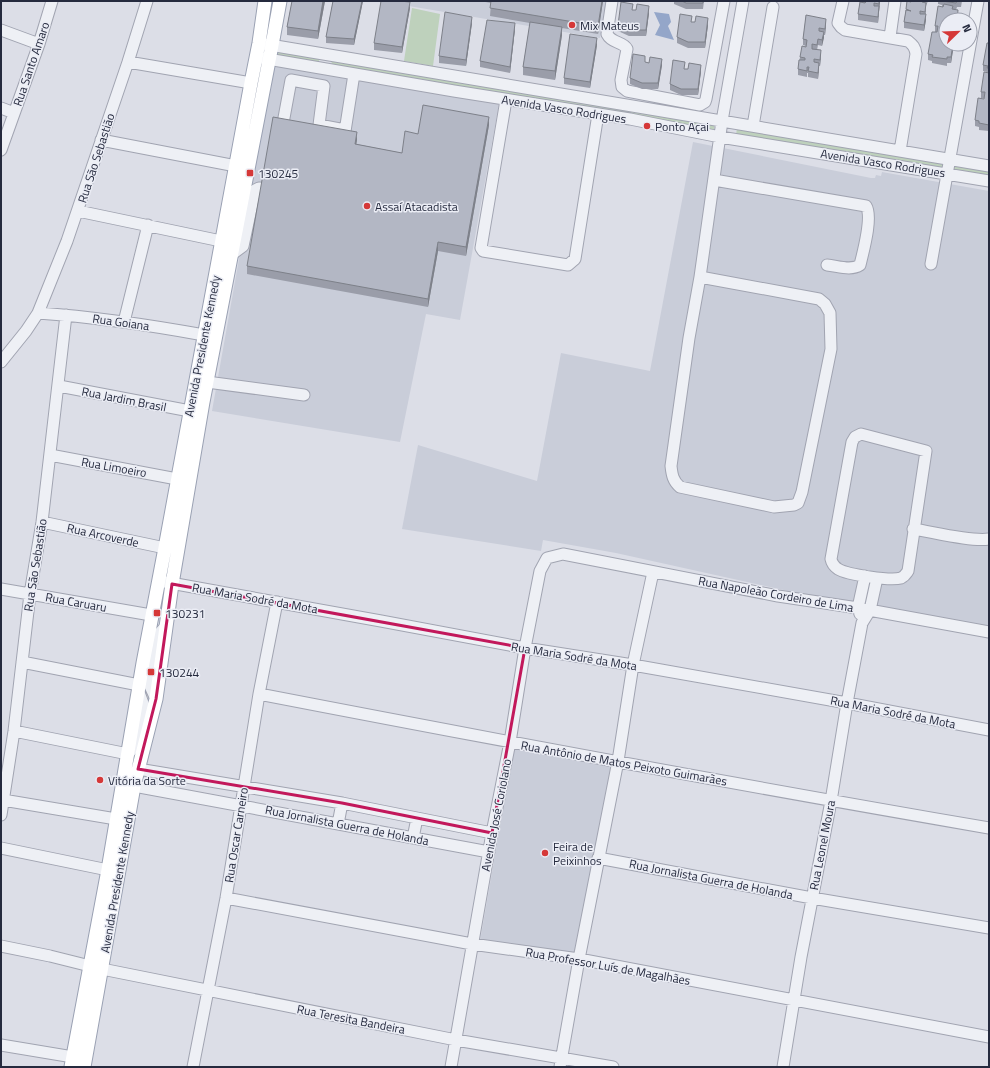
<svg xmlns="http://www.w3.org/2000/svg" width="990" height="1068" viewBox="0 0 990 1068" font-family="'Titillium Web',sans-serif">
<rect width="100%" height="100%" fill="#dcdee7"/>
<path fill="#c9cdd9" d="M379,1H607L600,38Z
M274,62L499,104L460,320L426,314L400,442L212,411Z
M693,142L871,178H875L876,175L881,176L882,172L989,191V626L811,596L616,553L543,540L541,551L402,529L418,445L537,481L561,353L650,371Z
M514,747L611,764L577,958L480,941Z"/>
<path fill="#bed1bc" d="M412,8L440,14L433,66L404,61Z
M277,50L320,57L318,64L276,57Z
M332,60L715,125L713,132L331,67Z
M737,128L946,163L945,170L736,135Z
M952,164L989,170V177L951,170Z"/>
<path fill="#94a6c9" d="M654,12L669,14L671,22L668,26L674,40L655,35L660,25Z"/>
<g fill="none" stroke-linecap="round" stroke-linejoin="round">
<defs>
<path id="minor" d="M612,1L607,34C612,44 623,41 627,49L621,80L622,87L627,91L700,105L705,102L706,99L724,1
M843,1L838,23L841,27L845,30L908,41C913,45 915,47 916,54L900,151
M1,30L39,44
M890,37L895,1
M264,44L989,166
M262,58L454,91L630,119L720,137L989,181
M128,62L251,83
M506,100L481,248L483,251L568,265L575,259L598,114
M1,108L14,113
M753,126L773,7
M281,134L291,80L324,86L319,125L345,130
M101,140L236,166
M343,144L354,74
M1,150L39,44L52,1
M714,180L866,206C873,217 863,252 860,265C851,271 838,266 827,265
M78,211L221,241
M231,255L243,246L255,190L259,188L272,189
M931,264L978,1
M700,277L819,299L825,304L830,313L831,349L802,492L798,503L794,505L774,507L680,487C673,481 672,475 671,466L689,338L700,277L722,121L743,1
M38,313C94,317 149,325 204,335
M124,322L148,225
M1,362L26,331L38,313L67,241L128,62L147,1
M207,382L304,395
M59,386L190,411
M861,434L926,451L908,571C906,574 905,576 901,578C891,581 848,575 838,569C835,567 832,564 831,559L852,442L855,437Z
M50,455L177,479
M42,522L165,548
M913,529C933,532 971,542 989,539
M165,582L381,621L525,648L633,665L847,703L989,730
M1,589L151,615
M860,614L858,608L865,576
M22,662L139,685
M259,694C502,741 745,786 989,828
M156,699L150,686L156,637L166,626
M14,731L128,754L136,745L144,706L138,690
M138,769L342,803L492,833
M134,786L489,852
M3,800L116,819
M1,815L14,731L30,594L42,522L66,315
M338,824L342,803
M413,838L417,818
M1,848L108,870
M598,858L812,898L989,928
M226,898L472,944L579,959L989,1037
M1,946L50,956L102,969L456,1040L613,1067
M1,1045L73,1057
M193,1067L226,898L259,694L277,602
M451,1067L492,833L510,742L525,648L540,571L547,558L563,554L778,596L858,608L989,632
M560,1067L579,959L618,761L633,665L653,572
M783,1067L801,957L831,801L847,703L862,623L870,610L877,578"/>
<path id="major" d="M71,1067L108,870L143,663L165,548L251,83L259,43L265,1
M84,1067L134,786L156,699L172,584L203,402L272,45L280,1"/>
</defs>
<use href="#minor" stroke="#a1a4b1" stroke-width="13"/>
<use href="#major" stroke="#9aa1b3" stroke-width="15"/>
<use href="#minor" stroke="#eef0f5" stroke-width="11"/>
<use href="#major" stroke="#fff" stroke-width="13"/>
</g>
<path fill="#9a9da9" d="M292,1H325L318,39L287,35V27Z
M333,1H363L354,45L326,43V37Z
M480,1H603L598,34L562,28V35L555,80L523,75V67L530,23L490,16L491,3Z
M644,1H661V2Z
M674,1H704L703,9H686L674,4Z
M860,1H880L878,23L858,20V14Z
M907,1H928L926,6V20L924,31L904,28V22Z
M938,1H962L961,7H957L956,10L958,16L946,20V44H954L951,63H947V66L932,63V61L928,60V54L937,32H935V26L942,7V5L938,4Z
M410,8L402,53L374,50V43Z
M633,10L649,13L646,36H629L618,31V25Z
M806,15L826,25L825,35H824L822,46L818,45L817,50L821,56L820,66H819L818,79L808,77V73H807V77L798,75V69L800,57L806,46L803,45V39Z
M692,22L708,25L705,48H688L677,43V37Z
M472,23L466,66L439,63V56Z
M515,29L510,73L480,67V61Z
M989,43V131L979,130V127L975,126V120L984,98H981V92L987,72L983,71V65Z
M597,45L590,88L564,84V78Z
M662,65L658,89H642L630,84V78Z
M685,69L701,71L698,95H681L670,90V84Z
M489,125L466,256L438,251L428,307L247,274V266L357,140L356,144L402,153L418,134Z"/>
<path fill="#7d8089" d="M323,1H325L318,39V31Z
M362,1H363L354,45V39Z
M602,1H603L598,34V26Z
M879,1H880L878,23V17Z
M410,2V8L402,53V47Z
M649,6V13L646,36V30Z
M926,14V20L924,31V25Z
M472,17V23L466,66V60Z
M708,18V25L705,48V42Z
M826,19V25L825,35V29Z
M515,23V29L510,73V67Z
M562,27V35L555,80V71Z
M824,32V38L822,46V40Z
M597,38V45L590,88V82Z
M953,44H954L951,63V57Z
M821,50V56L820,66V60Z
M662,59V65L658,89V83Z
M819,63V69L818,79V73Z
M701,65V71L698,95V89Z
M489,117V125L466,256V247Z
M357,132V140L355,152V144Z
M438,242V251L428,307V299Z"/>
<path fill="#b3b7c4" stroke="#7d8089" d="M292,1H323L318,31L287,27Z
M333,1H362L354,39L326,37Z
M381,1H399L410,2L402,47L374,43Z
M491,1H602L598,26L490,8Z
M682,1H703V3H686Z
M860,1H879V4L874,3V6H879L878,17L858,14L860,2L865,3L866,2Z
M907,1L911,2V1H922V2L926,3L925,12L920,11V14H926L924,25L904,22L906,10L911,11L906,9Z
M942,1H957L956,3Z
M621,2L633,4L632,10H636L637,4L649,6L646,30H629L618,25Z
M944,4L953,6L952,9L958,10L957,20H946V44H953L951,57H947V59L932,57L933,55L928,54L932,32H937L938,26H935L938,6L943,7Z
M445,12L472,17L466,60L439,56Z
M680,14L692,16L691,22H695L696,16L708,18L705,42H688L677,37Z
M806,15L826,19L825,29L819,28V31L824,32L822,40L818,39L817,45L812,44V49L821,50L820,60L814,59V62L819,63L818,73L808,71L809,67H807V71L798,69L799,60H805V58L800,57L802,46L806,47L807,40L803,39Z
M487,20L515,23L510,67L480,61Z
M530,22L562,27L555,71L523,67Z
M570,34L597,38L590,82L564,78Z
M987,43H989V68H987L988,66L983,65Z
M633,54L645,56V62L649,63L650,57L662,59L658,83H642L630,78Z
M673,60L685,62L684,69H688L689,63L701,65L698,89H681L670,84Z
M984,72L989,73V125L979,123V121L975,120L978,98L984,99L985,92H981Z
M423,105L489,117L466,247L438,242L428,299L247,266L273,117L357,132L355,144L402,153L405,131L418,134Z"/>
<path fill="none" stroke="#c2185b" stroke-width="3" stroke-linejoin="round" d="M172,584L525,648L492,833L342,803L138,769L156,699Z"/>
<g fill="#d53838" stroke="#ebedf5" stroke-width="1.5">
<circle cx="572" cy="25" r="4"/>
<circle cx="647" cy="126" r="4"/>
<rect x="246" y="169" width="8" height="8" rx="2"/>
<circle cx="367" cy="206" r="4"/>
<rect x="153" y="609" width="8" height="8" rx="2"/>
<rect x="147" y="668" width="8" height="8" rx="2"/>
<circle cx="100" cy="780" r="4"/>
<circle cx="545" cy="853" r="4"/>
</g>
<g text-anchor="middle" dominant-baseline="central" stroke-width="3" stroke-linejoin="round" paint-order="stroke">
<g font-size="12" fill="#252a3e" stroke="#ebedf5" text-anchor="start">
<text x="580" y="25">Mix Mateus</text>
<text x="655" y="126">Ponto Açai</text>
<text x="258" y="173">130245</text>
<text x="375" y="206">Assaí Atacadista</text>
<text x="165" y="613">130231</text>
<text x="159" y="672">130244</text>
<text x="108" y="780">Vitória da Sorte</text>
<text x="553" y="846">Feira de<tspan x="553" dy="14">Peixinhos</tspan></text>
</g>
<g font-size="12" fill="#252a3e" stroke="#ebedf5">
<text transform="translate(31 64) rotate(-71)">Rua Santo Amaro</text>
<text transform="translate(564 109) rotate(9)">Avenida Vasco Rodrigues</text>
<text transform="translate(96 158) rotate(-72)">Rua São Sebastião</text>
<text transform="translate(883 163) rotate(9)">Avenida Vasco Rodrigues</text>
<text transform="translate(121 322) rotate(8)">Rua Goiana</text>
<text transform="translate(202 346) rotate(-79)">Avenida Presidente Kennedy</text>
<text transform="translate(124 399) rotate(11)">Rua Jardim Brasil</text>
<text transform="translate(114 467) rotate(10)">Rua Limoeiro</text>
<text transform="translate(103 535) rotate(12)">Rua Arcoverde</text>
<text transform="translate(35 565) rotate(-81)">Rua São Sebastião</text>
<text transform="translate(776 594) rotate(10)">Rua Napoleão Cordeiro de Lima</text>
<text transform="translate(255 598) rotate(10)">Rua Maria Sodré da Mota</text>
<text transform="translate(76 602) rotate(10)">Rua Caruaru</text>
<text transform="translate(574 656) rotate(9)">Rua Maria Sodré da Mota</text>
<text transform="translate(893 712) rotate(11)">Rua Maria Sodré da Mota</text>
<text transform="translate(624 763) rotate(10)">Rua Antônio de Matos Peixoto Guimarães</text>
<text transform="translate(496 815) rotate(-79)">Avenida José Coriolano</text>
<text transform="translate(347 825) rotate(11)">Rua Jornalista Guerra de Holanda</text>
<text transform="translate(236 835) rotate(-81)">Rua Oscar Carneiro</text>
<text transform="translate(822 845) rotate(-79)">Rua Leonel Moura</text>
<text transform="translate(711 879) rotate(11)">Rua Jornalista Guerra de Holanda</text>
<text transform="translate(117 882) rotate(-80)">Avenida Presidente Kennedy</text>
<text transform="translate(608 966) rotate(10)">Rua Professor Luís de Magalhães</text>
<text transform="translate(351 1019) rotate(11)">Rua Teresita Bandeira</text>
</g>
</g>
<rect width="990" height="1068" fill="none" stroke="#252a3e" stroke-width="4"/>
<g transform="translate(958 32) rotate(67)"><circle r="19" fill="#ebedf5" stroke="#9c9fac"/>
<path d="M0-3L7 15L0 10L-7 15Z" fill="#d53838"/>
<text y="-6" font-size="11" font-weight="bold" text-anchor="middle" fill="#252a3e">N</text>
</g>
</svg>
